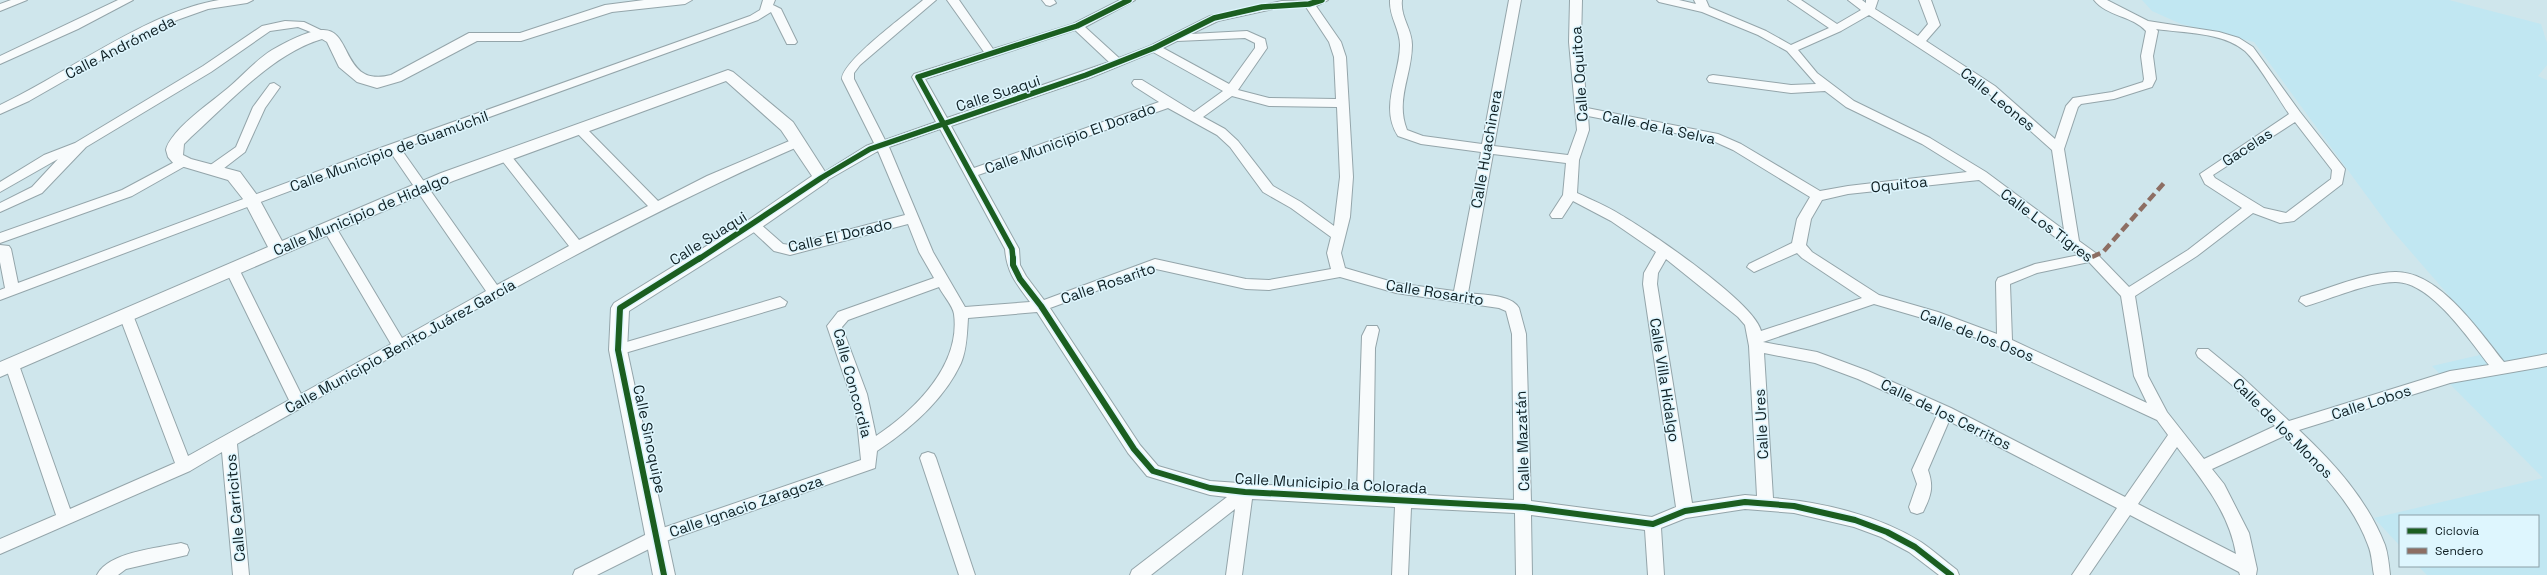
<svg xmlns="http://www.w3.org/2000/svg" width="2547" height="575" viewBox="0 0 2547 575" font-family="'Space Grotesk',sans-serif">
<rect width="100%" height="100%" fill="#cfe6ec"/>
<path fill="#c1e7f2" d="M2142,0H2449L2541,24L2547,43V65L2538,76L2547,80V575H2427L2418,566H2538V516H2400V546L2374,518L2543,478L2432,366L2497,351L2391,229L2254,42L2181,24L2152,11Z"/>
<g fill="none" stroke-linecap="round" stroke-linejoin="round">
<defs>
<path id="minor" d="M11,0H27L0,11V4Z
M118,0H133L78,29L0,64V56Z
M219,0H253L247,3L208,9L177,20L127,45L29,101L0,114V105C66,74 149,11 219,0Z
M763,0H775L773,5L781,9L797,42L795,44H787L771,12L758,20L401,149L497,285L569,246L500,158L498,155L500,152H508L579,240L648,206L576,132L574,129L576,126H584L658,201L707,176L794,139L798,138L804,142L802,145C606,230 423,340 237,444L249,575H233L222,452L190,471L0,554V539L56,515L5,365L7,361H17L19,365L70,509L175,463L119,315L121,311L126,310L133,315L188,456L289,400L225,269L227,266L232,264L239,269L301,394L391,344L322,227L324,224H334L402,338L486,291L391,153L0,300V290L5,288L0,262V245L9,246L11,249L18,283L383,147L750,16L760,10Z
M923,0H936L860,65L854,73V79L885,140L936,122L912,77L914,74L984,52L947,0H959L993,49L1073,24L1120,0H1135L1085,27L1119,58L1150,46L1210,16L1282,1L1328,0L1316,6L1341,42L1346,57L1353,177L1350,217L1341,253L1345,268L1396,283L1454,291L1481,152L1421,144L1398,136C1379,107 1400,75 1400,45C1400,29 1389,17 1390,0H1402C1400,17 1412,29 1412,45C1412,75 1395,100 1407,130L1423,136L1482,144L1509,0H1521L1494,146L1568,155L1577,130L1569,42L1570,0H1582L1581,42L1587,108L1718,134L1741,144L1820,191L1848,186L1967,172L1922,144L1846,107L1825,91L1791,93L1709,82L1707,79L1709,76L1713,75L1791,85L1816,84L1787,51L1758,35L1702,12L1659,2L1657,0H1679L1696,4L1694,0H1706L1709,7L1766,31L1791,45L1829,28L1788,0H1801L1837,24L1861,10L1848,0H1862L1866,3V0H1878L1875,9L1918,36L1928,24L1919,0H1931L1940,25L1926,41L1995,86L2055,139L2066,106L2073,98L2112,92L2143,82L2144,79L2141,56L2146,31C2133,16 2106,16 2094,0H2107L2148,21L2219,32L2239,38L2253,47L2300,112L2345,169L2342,184L2294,221L2280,223L2253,213L2197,256L2135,296L2148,376L2167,412L2204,459L2275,426L2231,384L2198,357L2196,353L2198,349H2208L2241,376L2289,421L2450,371L2489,365C2469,339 2430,281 2395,282C2365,283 2334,298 2306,306L2299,301L2301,297C2330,288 2364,273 2395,272C2439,271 2479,331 2504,362L2547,354V366L2450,383L2299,430C2334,463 2367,499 2385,545C2388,554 2389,565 2390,575H2374C2372,565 2372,554 2368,545C2352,501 2317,467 2284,436L2212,469L2224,484L2249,533L2257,569L2256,575H2240L2239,572L2130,515L2089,575H2072L2117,508L1949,421L1928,470C1934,487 1931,496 1923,512L1917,514L1911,512L1909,507L1917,484L1912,470L1937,415L1858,379L1815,363L1764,353L1773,498C1822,502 1878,515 1921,542C1933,550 1945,561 1957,570L1959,575H1939L1909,552L1881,537L1854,527L1794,513L1745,509L1686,518L1661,528L1664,575H1648L1645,530L1531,515L1532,575H1516L1515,513L1411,508L1408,575H1392L1395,507L1252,499L1242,575H1226L1235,509L1151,575H1130L1132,570L1227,497L1210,495L1147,476L1128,453L1037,312L968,318C967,332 967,349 961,363C944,400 910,429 877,451L875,468L663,542L597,575H573L575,570L651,532L861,460L856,411L827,326L838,312L934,278L919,252L908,224L790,255L774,251L746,225L748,222H758L783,244L790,245L905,215L878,151L826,181L821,182L815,178L866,146L874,143L842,79C842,61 907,14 923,0ZM1282,7H1306L1329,42L1334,57L1336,99L1269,98L1238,90L1267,48L1265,39L1247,31L1191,34L1218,21ZM1869,15L1987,92L2052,150L2064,230L1986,172L1930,138L1854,101L1817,73L1798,50L1841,31ZM2156,29C2183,33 2223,32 2245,51C2258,63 2278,98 2289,114L2200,174L2205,184L2242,208L2188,250L2129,287L2097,254L2079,241L2064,149L2078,107L2081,104L2114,99L2152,87L2156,79L2153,56L2158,31ZM1075,30L1109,62L947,118L925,79ZM1245,38L1255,43V48L1229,84L1163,48L1177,41ZM1153,52L1223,91L1194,112L1142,80H1134L1132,83L1134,86L1159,102L974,168L951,126L1090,78ZM1232,96L1269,106L1337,107L1340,177L1334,226L1301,202L1273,186L1238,141L1225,129L1203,117ZM1168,108L1217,135L1230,147L1263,192L1291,208L1331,237L1327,253L1331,269L1269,280L1246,279L1155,259L1044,300L1026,276L1020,265L1019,249L978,175ZM1588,116L1711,140L1733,150L1810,197L1797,219L1792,243L1749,264L1747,267L1754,272L1797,253L1802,258L1862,298L1761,331C1755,303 1649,231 1621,215C1607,206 1592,200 1577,193L1579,160L1589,130ZM2295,122L2332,170L2331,179L2286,213L2264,208L2215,178L2213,175ZM940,129L1005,249C1007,273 1016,283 1030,302L965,307L933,252L889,147ZM1493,154L1566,163L1563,195L1550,215L1552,218H1562L1573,201L1611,221L1656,252L1644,273L1643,284L1676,507L1652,517L1531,501L1526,334L1519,308C1511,294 1482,295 1468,293ZM1979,180L2079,255L2035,264L1998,278L1996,282L1997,334L1938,312L1879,295L1812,252L1806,245L1811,219L1822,200L1848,194ZM1666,259L1738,317L1745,325L1749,346L1757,496L1745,495L1692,503L1657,284L1658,273ZM2089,262L2121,296L2134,376L2147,403L2012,340L2010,284L2037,273ZM1156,269L1246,289L1269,290L1340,277L1396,293L1499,308L1506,311L1512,334L1514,500L1373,492L1375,348L1379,330L1377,326H1367L1362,336L1357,491L1210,481L1158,466L1140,445L1050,308ZM939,287C943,295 953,306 954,314C961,365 915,410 876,436L867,394L842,327L848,320ZM1874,304L1929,320L2000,347L2157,420L2168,435L2125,497L1951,408L1868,371L1817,352L1763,342ZM2177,447C2202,480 2229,512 2236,554L2138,504Z
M1042,0H1054L1056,3L1050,6L1046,5Z
M285,21L304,22L329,34L323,37L298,27L270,31L211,72L86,147L42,193L0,212V203L32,187L58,159L0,192V182L44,155L75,143L203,66L262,26Z
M274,83L280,87L265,108L245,152L219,172H209L208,169L209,166L236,147L253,107L270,84Z
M182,158L187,159L188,162L187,165L132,196L0,243V233L122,190Z
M780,297L787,302L785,306L618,355L613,354L611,350L613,346Z
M928,452L934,454L936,458L975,575H959L920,458L922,454Z
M181,543L187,545L189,550L187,555L126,569L118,575H97C108,552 158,548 181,543Z"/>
<path id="tertiary" d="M644,0H692L685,4L612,12L521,41H477L401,81L377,88L357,82L339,67L327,42L322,39C272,54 230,102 191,137L184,144L183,155L191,159L240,172L257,195L282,241L441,173L728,70L733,72L793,122L829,178L827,182L759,229L629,311L627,350L675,575H653L609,350L611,308L614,303L747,221L812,176L781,130L726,81L453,181L0,377V362L268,247L243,199L228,180L174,164L168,157L166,150C167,144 171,139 175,134C189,117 210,103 228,88C242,76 256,60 272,50C286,42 306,31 322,30C353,28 341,88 391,75L469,33H520L605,5Z"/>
</defs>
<use href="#minor" stroke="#94a5aa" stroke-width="2"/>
<use href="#tertiary" stroke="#94a5aa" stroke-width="2"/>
<use href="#minor" fill="#f8fbfc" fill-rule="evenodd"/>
<use href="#tertiary" fill="#f8fbfc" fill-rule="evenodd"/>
<path stroke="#8d6e63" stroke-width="4.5" stroke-dasharray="9 4.5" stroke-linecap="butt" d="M2092,257L2103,252L2164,183"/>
<defs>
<path id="cycleway-far1" d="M699,259L821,178L870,149L1086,75L1154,48L1214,18L1262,7L1309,4L1322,0
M1013,259L1012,249L918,77L1077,26L1129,0"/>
<path id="cycleway" d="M1013,258V265L1020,279L1041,306L1134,449L1153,471L1210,488L1245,492L1524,507L1653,524L1685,511L1745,502L1794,506L1855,520L1887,532L1915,547L1951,575
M664,575L618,350L620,308L700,258"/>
</defs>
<use href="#cycleway-far1" stroke="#def6fe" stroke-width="8"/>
<use href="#cycleway" stroke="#def6fe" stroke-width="9"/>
<use href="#cycleway-far1" stroke="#1b5e20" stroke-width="5.5"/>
<use href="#cycleway" stroke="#1b5e20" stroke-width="6"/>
</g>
<g text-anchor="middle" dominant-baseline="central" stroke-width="3" stroke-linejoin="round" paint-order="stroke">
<g font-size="15" fill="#102024" stroke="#def6fe">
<text transform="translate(120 47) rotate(-27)">Calle Andrómeda</text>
<text transform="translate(1579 74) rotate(-94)">Calle Oquitoa</text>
<text transform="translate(998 93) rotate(-18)">Calle Suaqui</text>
<text transform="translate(1998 99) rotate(39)">Calle Leones</text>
<text transform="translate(1659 127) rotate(12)">Calle de la Selva</text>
<text transform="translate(1070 138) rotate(-20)">Calle Municipio El Dorado</text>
<text transform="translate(2247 147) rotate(-33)">Gacelas</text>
<text transform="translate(1486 149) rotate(-80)">Calle Huachinera</text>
<text transform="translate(389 151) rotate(-20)">Calle Municipio de Guamúchil</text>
<text transform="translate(1899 184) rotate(-6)">Oquitoa</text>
<text transform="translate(361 214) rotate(-23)">Calle Municipio de Hidalgo</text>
<text transform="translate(2047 225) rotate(37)">Calle Los Tigres</text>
<text transform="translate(840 235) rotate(-13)">Calle El Dorado</text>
<text transform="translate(708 238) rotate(-32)">Calle Suaqui</text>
<text transform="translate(1108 283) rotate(-19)">Calle Rosarito</text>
<text transform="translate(1435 292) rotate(9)">Calle Rosarito</text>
<text transform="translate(1977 335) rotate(21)">Calle de los Osos</text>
<text transform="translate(400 346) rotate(-29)">Calle Municipio Benito Juárez García</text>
<text transform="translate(1665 380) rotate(81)">Calle Villa Hidalgo</text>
<text transform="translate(853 383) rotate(75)">Calle Concordia</text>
<text transform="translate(2371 402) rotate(-18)">Calle Lobos</text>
<text transform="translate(1946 414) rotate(26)">Calle de los Cerritos</text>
<text transform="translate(1761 424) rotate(-93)">Calle Ures</text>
<text transform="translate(2283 428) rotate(45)">Calle de los Monos</text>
<text transform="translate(650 439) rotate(78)">Calle Sinoquipe</text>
<text transform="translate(1522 441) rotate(-92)">Calle Mazatán</text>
<text transform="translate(1331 483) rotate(3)">Calle Municipio la Colorada</text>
<text transform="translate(746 506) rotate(-19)">Calle Ignacio Zaragoza</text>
<text transform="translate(235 508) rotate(-95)">Calle Carricitos</text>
</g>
</g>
<rect x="2399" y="515" width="140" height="52" fill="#def6fe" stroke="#8ca0a7"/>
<rect x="2407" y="528" width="20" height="6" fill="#1b5e20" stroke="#8ca0a7"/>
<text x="2435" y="535" font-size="12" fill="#102024">Ciclovía</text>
<rect x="2407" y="548" width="20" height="6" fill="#8d6e63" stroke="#8ca0a7"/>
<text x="2435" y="555" font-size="12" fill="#102024">Sendero</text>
</svg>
